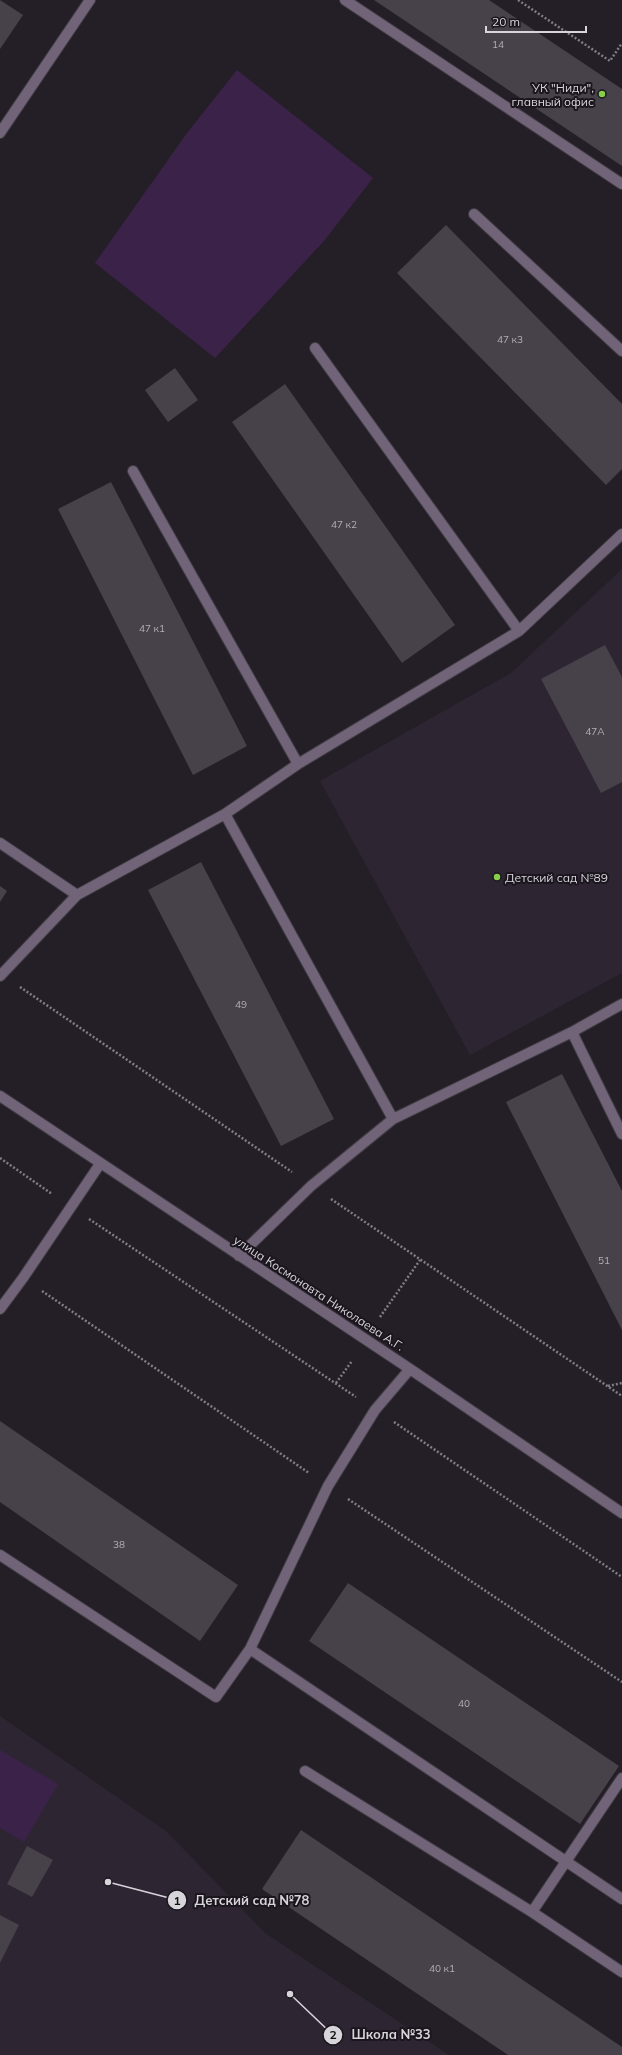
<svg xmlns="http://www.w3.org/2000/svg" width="622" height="2055" viewBox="0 0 622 2055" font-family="Mulish,sans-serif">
<rect width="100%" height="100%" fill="#241f27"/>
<path fill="#2e2533" d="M622,569V973L470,1055L320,781L511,673Z
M0,1716L166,1831L265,1933L449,2055H0Z"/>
<path fill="#3b2248" d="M237,70L373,178L324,241L215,358L95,263L187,133Z
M0,1750L58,1784L24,1842L0,1828Z"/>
<path fill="#47414a" d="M0,0L23,15L0,49Z
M374,0H489L622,89V166Z
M446,225L622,404V469L606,485L397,273Z
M175,368L198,400L168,422L145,390Z
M285,384L455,625L402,663L232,422Z
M111,482L247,746L193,775L58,509Z
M605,645L622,677V782L601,793L541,679Z
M201,862L334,1119L281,1146L148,890Z
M0,886L7,891L0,902Z
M562,1074L622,1191V1330L506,1102Z
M0,1421L238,1585L200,1641L0,1502Z
M348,1583L619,1766L580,1824L309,1641Z
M301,1830L622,2047V2055H508L262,1889Z
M27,1846L53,1860L32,1897L7,1884Z
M0,1915L19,1925L0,1963Z"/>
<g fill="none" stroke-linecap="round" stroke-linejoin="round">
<defs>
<path id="minor" d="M345,0L622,184
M0,133L90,0
M474,214L622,351
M315,348L519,631
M133,471L298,764
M225,814L393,1119
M0,843L77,895
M0,976L77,895L225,814L298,764L519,631L622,534
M572,1032L622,1134
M0,1096L410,1369L622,1513
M239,1256L311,1186L393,1119L572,1032L622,1004
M0,1309L23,1278L100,1164
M0,1555L216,1697L250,1649L328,1486L375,1410L410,1369
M250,1649L622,1899
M305,1771L532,1912
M622,1778L532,1912L622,1972"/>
</defs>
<use href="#minor" stroke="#413c44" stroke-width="12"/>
<path stroke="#817d84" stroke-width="2.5" stroke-dasharray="2 2" stroke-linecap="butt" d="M518,0L610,61L622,43
M20,987L292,1172
M0,1158L52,1194
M331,1199L622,1396
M89,1219L356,1397
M42,1291L309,1473
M380,1317L420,1260
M336,1383L352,1361
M608,1386L622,1383
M394,1422L622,1577
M348,1499L622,1682"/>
<use href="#minor" stroke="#716478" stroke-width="10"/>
</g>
<g fill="#88cf49" stroke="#1b151e" stroke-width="1.5">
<circle cx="602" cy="94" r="4"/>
<circle cx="497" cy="877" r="4"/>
</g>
<g text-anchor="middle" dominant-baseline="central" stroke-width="4" stroke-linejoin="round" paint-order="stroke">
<g font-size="10" fill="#b3afb6">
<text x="498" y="44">14</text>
<text x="510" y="339">47 к3</text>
<text x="344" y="524">47 к2</text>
<text x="152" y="628">47 к1</text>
<text x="595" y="731">47А</text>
<text x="241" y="1004">49</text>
<text x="604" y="1260">51</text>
<text x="119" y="1544">38</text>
<text x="464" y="1703">40</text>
<text x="442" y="1968">40 к1</text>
</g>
<g font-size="12" fill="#d7d4da" stroke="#1b151e" text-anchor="end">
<text x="594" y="87">УК "Ниди",<tspan x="594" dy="14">главный офис</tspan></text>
<text x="505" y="877" text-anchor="start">Детский сад №89</text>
</g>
<g font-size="12" fill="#d7d4da" stroke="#1b151e">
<text transform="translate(319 1293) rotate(33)">улица Космонавта Николаева А.Г.</text>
</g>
</g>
<path fill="none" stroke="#d7d4da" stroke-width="1.5" d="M108 1882L177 1900M290 1994L333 2035"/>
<g fill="#d7d4da" stroke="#1b151e" stroke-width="1.5">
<circle cx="108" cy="1882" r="4"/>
<circle cx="290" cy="1994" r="4"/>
<circle cx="177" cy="1900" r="10"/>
<circle cx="333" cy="2035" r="10"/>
</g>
<g font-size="12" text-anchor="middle" font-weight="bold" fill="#111">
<text x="177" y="1905">1</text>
<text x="333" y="2039">2</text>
</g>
<g font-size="13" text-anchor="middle" font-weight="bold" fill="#d7d4da" stroke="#1b151e" stroke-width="4" stroke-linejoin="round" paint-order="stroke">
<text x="252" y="1905">Детский сад №78</text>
<text x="391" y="2039">Школа №33</text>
</g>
<path d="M486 26v6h100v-6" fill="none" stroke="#d7d4da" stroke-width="2"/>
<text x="492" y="26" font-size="12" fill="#d7d4da" stroke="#1b151e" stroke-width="3" paint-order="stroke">20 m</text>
</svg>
